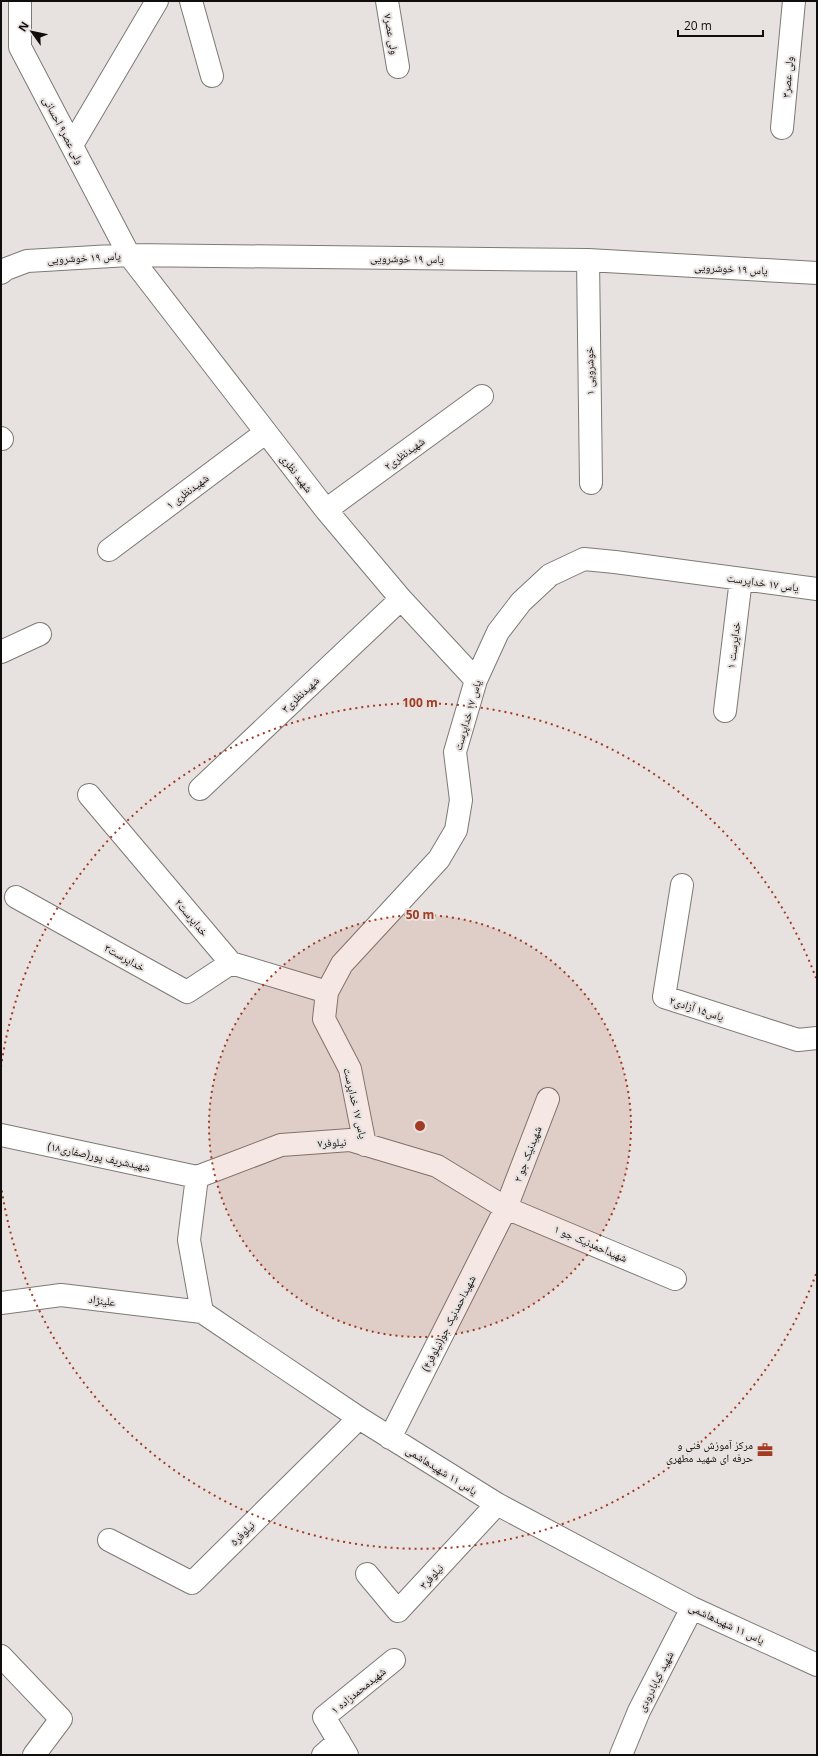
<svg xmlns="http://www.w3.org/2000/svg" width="818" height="1756" viewBox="0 0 818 1756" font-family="'Open Sans','Noto Naskh Arabic',sans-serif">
<rect width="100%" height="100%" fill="#e7e2df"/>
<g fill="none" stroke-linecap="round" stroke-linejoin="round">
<defs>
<path id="street" d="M20,1V47L129,255L326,510L401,599L476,680
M191,1L212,76
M387,1L398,67
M782,128L794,1
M72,145L157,1
M588,260L591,483
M1,273L6,269L27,261L129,255L588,260L817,273
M1,438L2,439
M326,510L482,396
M109,550L265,433
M1,652L40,634
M725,711L741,579
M200,789L401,599
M89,795L231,963L327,992
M682,885L664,997L798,1040L817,1038
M16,897L187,992L231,963
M1,1135L197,1177
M365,1145L350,1069L324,1019L327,992L342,964L439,859L456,830L461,800L455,752L476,680L498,632L521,602L550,575L584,559L615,562L817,589
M197,1177L189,1240L202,1312L359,1418L497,1504L692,1608L817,1665
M197,1177L281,1145L350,1140L437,1166L506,1208L675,1279
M1,1303L61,1295L202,1312
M390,1438L506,1208L548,1099
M109,1540L192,1583L359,1418
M367,1574L398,1611L497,1504
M1,1656L61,1719L34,1755
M323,1755L339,1741
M347,1755L324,1717L394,1660
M621,1755L639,1711L692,1608"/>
</defs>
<use href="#street" stroke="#7d7975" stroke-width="24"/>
<use href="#street" stroke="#fff" stroke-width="22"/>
</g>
<circle cx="420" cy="1126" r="211" fill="#a33a22" fill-opacity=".12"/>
<g fill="none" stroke="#a33a22" stroke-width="2" stroke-dasharray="2 4">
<circle cx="420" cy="1126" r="211"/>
<path d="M816 1274A423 423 0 0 1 1 1185M1 1067A423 423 0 0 1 816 978"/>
</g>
<defs>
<symbol id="office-bare" viewBox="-9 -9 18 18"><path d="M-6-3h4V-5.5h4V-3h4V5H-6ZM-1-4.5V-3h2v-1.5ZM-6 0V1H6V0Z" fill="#a33a22" stroke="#e7e2df" stroke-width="2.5" paint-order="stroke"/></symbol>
</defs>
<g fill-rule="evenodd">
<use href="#office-bare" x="754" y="1439" width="22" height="22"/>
</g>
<g text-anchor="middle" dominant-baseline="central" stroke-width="4" stroke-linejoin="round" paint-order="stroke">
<g font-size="11" fill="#0f0e0c" stroke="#e7e2df">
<text transform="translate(392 34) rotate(80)">ولی عصر۷</text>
<text transform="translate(787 77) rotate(-85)">ولی عصر۳</text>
<text transform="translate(64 130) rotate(62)">ولی عصر۹ احسانی</text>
<text transform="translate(84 257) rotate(-3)">یاس ۱۹ خوشرویی</text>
<text transform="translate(407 258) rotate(1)">یاس ۱۹ خوشرویی</text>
<text transform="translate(731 268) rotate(3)">یاس ۱۹ خوشرویی</text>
<text transform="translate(589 371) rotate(-91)">خوشرویی ۱</text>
<text transform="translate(404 453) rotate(-36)">شهیدنظری۲</text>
<text transform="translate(297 473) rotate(52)">شهید نظری</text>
<text transform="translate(187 491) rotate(-37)">شهیدنظری ۱</text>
<text transform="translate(763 582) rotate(8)">یاس ۱۷ خداپرست</text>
<text transform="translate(733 645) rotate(-83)">خداپرست ۱</text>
<text transform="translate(300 694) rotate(-43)">شهیدنظری۳</text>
<text transform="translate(467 715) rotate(-74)">یاس ۱۷ خداپرست</text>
<text transform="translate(192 917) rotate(50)">خداپرست۲</text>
<text transform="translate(125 957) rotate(29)">خداپرست۳</text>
<text transform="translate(697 1008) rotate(18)">یاس۱۵ آزادی۲</text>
<text transform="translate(356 1103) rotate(77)">یاس ۱۷ خداپرست</text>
<text transform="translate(332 1142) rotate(-3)">نیلوفر۷</text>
<text transform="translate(527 1154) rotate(-69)">شهیدنیک جو ۲</text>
<text transform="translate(99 1156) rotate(12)">شهیدشریف پور(صفاری۱۸)</text>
<text transform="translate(591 1243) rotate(23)">شهیداحمدنیک جو ۱</text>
<text transform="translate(102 1300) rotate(7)">علینژاد</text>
<text transform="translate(448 1323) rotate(-63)">شهیداحمدنیک جو(نیلوفر۴)</text>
<text transform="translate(442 1470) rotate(32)">یاس ۱۱ شهیدهاشمی</text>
<text transform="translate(242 1533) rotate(-45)">نیلوفر۵</text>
<text transform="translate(431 1576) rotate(-48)">نیلوفر۳</text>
<text transform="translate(727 1623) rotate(25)">یاس ۱۱ شهیدهاشمی</text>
<text transform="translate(655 1681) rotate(-63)">شهید کیابادرودی</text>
<text transform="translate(358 1690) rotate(-39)">شهیدمحمدزاده ۱</text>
</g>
<g font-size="11" fill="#0f0e0c" stroke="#e7e2df" text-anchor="end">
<text x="753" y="1444">مرکز آموزش فنی و<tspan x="753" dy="13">حرفه ای شهید مطهری</tspan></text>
</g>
</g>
<circle cx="420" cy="1126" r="6" fill="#a33a22" stroke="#e7e2df" stroke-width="2"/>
<g font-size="12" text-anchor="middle" font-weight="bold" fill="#a33a22" stroke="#e7e2df" stroke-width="4" stroke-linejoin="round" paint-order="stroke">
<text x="420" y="707">100 m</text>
<text x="420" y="919">50 m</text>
</g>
<rect width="818" height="1756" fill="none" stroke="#0f0e0c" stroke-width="4"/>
<g transform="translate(32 32) rotate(303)" stroke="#e7e2df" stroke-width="3" paint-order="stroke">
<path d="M0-3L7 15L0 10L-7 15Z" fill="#0f0e0c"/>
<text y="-6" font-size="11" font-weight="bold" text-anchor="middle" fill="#0f0e0c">N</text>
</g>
<path d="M678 30v6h85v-6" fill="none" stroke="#0f0e0c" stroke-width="2"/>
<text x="684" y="30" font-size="12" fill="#0f0e0c" stroke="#e7e2df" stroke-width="3" paint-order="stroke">20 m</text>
</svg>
